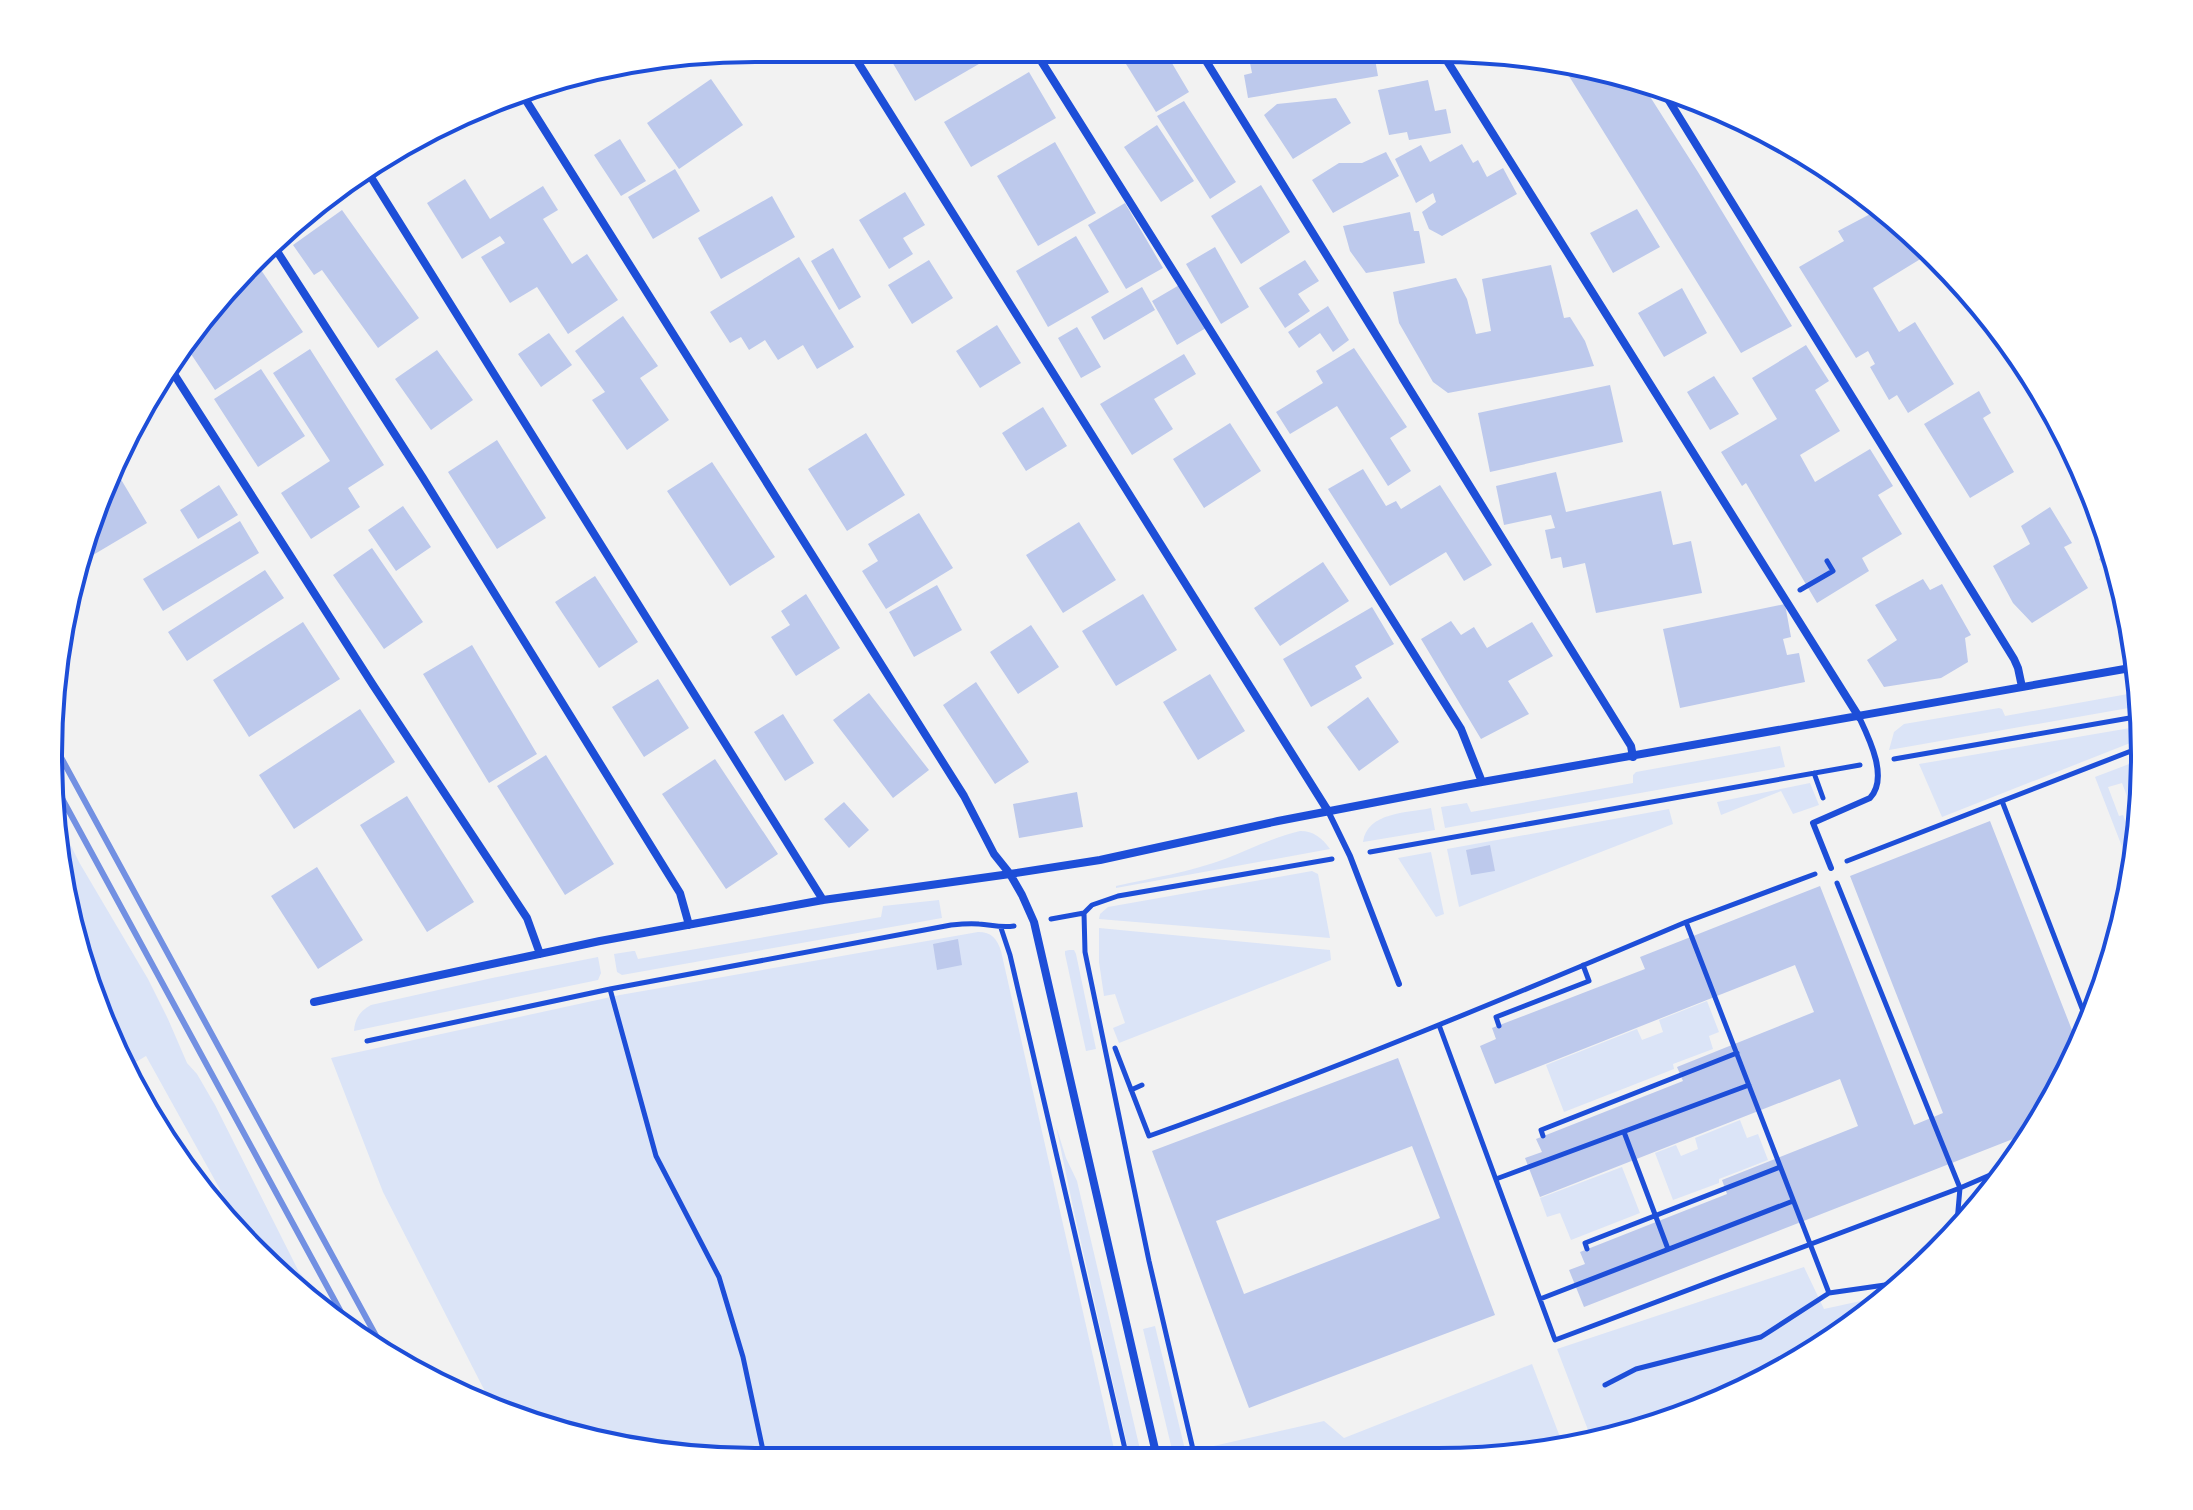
<svg xmlns="http://www.w3.org/2000/svg" width="2193" height="1510" viewBox="0 0 2193 1510" font-family="'Varela Round',sans-serif">
<rect width="100%" height="100%" fill="#f2f2f2"/>
<path fill="#dbe4f7" d="M2139,692L2140,706L1889,750L1894,732L1904,724L1999,708L2002,709L2005,716Z
M2142,726L2143,738L1942,817L1919,764Z
M1780,746L1785,767L1445,828L1441,807L1467,803L1471,812L1633,783V775L1636,772Z
M2145,758L2137,831L2131,813L2133,812L2122,783L2108,787L2119,816L2123,815L2136,849L2133,875L2095,777Z
M1810,783L1819,805L1793,814L1781,791L1721,815L1717,802Z
M1431,808L1435,830L1363,842C1367,812 1407,813 1431,808Z
M1669,809L1673,824L1459,907L1447,849Z
M59,822L79,862L148,979L168,1019L187,1063L197,1074L215,1105L299,1272L315,1290L329,1315L257,1256L146,1056L136,1062L108,1010L101,1008L62,892Z
M1300,831C1314,831 1322,838 1330,849L1116,888V886C1152,878 1190,872 1225,859C1250,849 1274,837 1300,831Z
M1431,852L1444,914L1436,917L1398,858Z
M1312,871L1318,874L1330,938L1099,919L1100,914L1108,907Z
M939,900L942,918L622,975L617,972L614,954L633,951H635L638,959L881,917L883,906Z
M1099,928L1330,950L1331,960L1119,1043L1113,1028L1125,1023L1115,994L1104,996L1099,962Z
M978,932C992,932 997,939 1001,951L1117,1462H755L617,1448L495,1411L383,1192L331,1058L620,995Z
M1069,950H1074L1076,954L1096,1049L1086,1051L1065,954V951Z
M598,957L601,973L598,980L354,1031C355,1018 360,1011 371,1005L492,978Z
M1707,1001L1719,1032L1709,1036L1713,1049L1673,1064L1674,1069L1564,1112L1546,1065L1637,1029L1642,1040L1663,1032L1659,1020Z
M1740,1120L1747,1138L1758,1134L1768,1160L1719,1179V1183L1673,1200L1655,1153L1676,1145L1681,1156L1698,1149L1695,1138Z
M1056,1126L1066,1158L1077,1181L1143,1462H1131L1074,1212Z
M1622,1167L1640,1213L1571,1240L1560,1213L1547,1217L1540,1198Z
M1804,1267L1824,1309L1879,1297L1751,1389L1593,1443L1557,1349Z
M1155,1326L1188,1462H1175L1143,1329Z
M1532,1364L1565,1450L1438,1462H1213L1209,1447L1324,1421L1344,1438Z"/>
<path fill="#bdc9ec" fill-rule="evenodd" d="M884,48H986L991,57L915,101Z
M1116,48H1163L1189,92L1156,112Z
M1265,48H1373L1378,76L1248,98L1244,75L1252,73L1249,58L1267,55Z
M1559,60L1575,62L1642,84L1698,172L1792,326L1741,353Z
M1029,72L1056,118L971,167L944,122Z
M711,79L743,125L679,169L647,123Z
M1428,80L1435,111L1446,109L1451,133L1409,140L1407,132L1389,135L1378,90Z
M1336,98L1351,123L1293,159L1264,115L1277,104Z
M1184,101L1236,182L1210,199L1157,116Z
M1157,125L1194,181L1161,202L1124,147Z
M620,139L646,181L621,196L594,155Z
M1055,142L1096,213L1038,246L997,176Z
M1462,144L1473,163L1478,160L1487,177L1503,168L1517,194L1442,236L1429,229L1422,212L1436,202L1433,193L1416,203L1395,159L1421,145L1430,162Z
M1386,152L1399,176L1333,213L1312,180L1339,163H1362Z
M675,169L700,211L653,239L628,197Z
M465,179L490,219L543,186L558,210L543,219L572,264L587,254L618,300L568,334L537,287L510,303L481,257L505,243L500,236L462,259L427,203Z
M1261,185L1290,232L1241,264L1211,216Z
M905,192L925,225L903,238L913,254L889,269L859,220Z
M329,196L334,205L295,228L294,227Z
M772,196L795,237L721,279L698,238Z
M1125,203L1163,268L1126,289L1088,225Z
M1637,209L1660,247L1613,273L1590,233Z
M342,210L419,318L378,348L322,270L314,275L293,245Z
M1876,211L1918,241L1927,255L1873,288L1899,332L1915,322L1954,384L1908,413L1897,395L1889,400L1870,367L1875,364L1868,351L1856,358L1799,267L1844,241L1838,231Z
M1410,212L1414,231H1419L1425,263L1366,273L1350,251L1343,226Z
M1076,236L1109,292L1048,327L1016,271Z
M1215,247L1249,307L1221,324L1186,264Z
M833,248L861,297L839,310L811,261Z
M799,257L854,347L817,369L803,345L778,360L765,340L749,350L741,337L730,343L710,312Z
M929,260L953,298L912,324L888,285Z
M1305,260L1319,281L1298,294L1310,311L1285,328L1259,288Z
M1551,265L1564,318L1570,317L1585,341L1594,366L1448,393L1433,382L1399,323L1393,292L1456,278L1467,299L1476,334L1491,331L1482,279Z
M259,267L303,332L215,390L187,348L222,291Z
M1181,284L1206,328L1177,345L1152,301Z
M1142,287L1155,310L1104,340L1091,317Z
M1682,288L1707,333L1664,357L1638,313Z
M1328,306L1349,340L1333,352L1320,333L1299,348L1288,332Z
M623,316L658,366L640,378L669,420L627,450L592,400L605,392L575,351Z
M997,325L1021,363L980,388L956,351Z
M1077,327L1101,367L1081,378L1058,338Z
M549,333L572,365L541,387L518,354Z
M1806,345L1829,381L1815,390L1840,431L1800,455L1815,482L1870,449L1893,486L1878,495L1902,534L1862,558L1869,571L1817,603L1746,483L1742,486L1721,452L1777,419L1752,378Z
M1354,348L1407,427L1390,438L1411,471L1388,486L1337,406L1290,434L1276,412L1323,383L1316,371Z
M310,349L384,465L348,488L360,507L311,539L281,493L330,461L273,373Z
M437,350L473,400L431,430L395,379Z
M1184,354L1196,374L1154,399L1173,429L1132,455L1100,404Z
M261,369L305,436L258,467L214,399Z
M1714,376L1739,414L1710,430L1687,392Z
M1610,385L1623,442L1490,472L1478,413Z
M1979,391L1991,413L1983,418L2014,472L1970,498L1924,424Z
M1043,407L1067,446L1026,471L1002,433Z
M1230,423L1261,471L1204,508L1173,459Z
M866,433L905,495L847,531L808,469Z
M497,440L546,518L497,549L448,472Z
M712,462L775,557L730,586L667,491Z
M113,466L147,523L93,555L86,544L102,484Z
M1363,469L1386,506L1396,501L1401,509L1440,485L1492,565L1464,581L1446,552L1390,586L1328,489Z
M1556,472L1566,512L1661,491L1673,545L1691,541L1702,593L1596,613L1585,563L1563,568L1561,557L1551,559L1545,530L1555,528L1551,515L1504,525L1496,486Z
M219,485L238,515L198,539L180,510Z
M403,506L431,547L396,571L368,530Z
M2050,507L2072,543L2064,547L2088,588L2032,623L2013,603L1993,566L2030,544L2021,526Z
M919,513L953,568L886,609L862,571L878,561L868,544Z
M240,521L259,553L163,611L143,579Z
M1079,522L1116,580L1063,613L1026,555Z
M372,548L423,622L384,649L333,575Z
M2111,550L2125,597L2099,559Z
M1323,562L1349,601L1280,646L1254,608Z
M265,570L284,598L187,661L168,632Z
M595,576L638,642L599,668L555,602Z
M1923,579L1930,590L1942,584L1971,635L1965,638L1968,662L1941,678L1884,687L1867,660L1897,640L1875,605Z
M937,585L962,630L914,657L889,612Z
M806,594L840,648L796,676L771,637L790,625L781,611Z
M1143,594L1177,650L1116,686L1082,631Z
M1785,604L1791,637L1783,639L1787,655L1799,653L1805,682L1680,708L1663,629Z
M1372,607L1394,644L1355,666L1362,678L1311,707L1283,659Z
M1451,621L1461,635L1474,627L1487,648L1532,622L1553,656L1508,681L1529,714L1481,739L1421,639Z
M303,622L340,679L249,737L213,680Z
M1031,625L1059,667L1018,694L990,652Z
M472,645L537,754L489,783L423,674Z
M1210,674L1245,731L1198,760L1163,702Z
M658,679L689,728L644,757L612,707Z
M976,682L1029,762L995,784L943,705Z
M869,693L929,770L893,798L833,720Z
M1368,697L1399,742L1359,771L1327,727Z
M360,709L395,762L294,829L259,775Z
M783,714L814,763L785,781L754,732Z
M546,755L614,864L565,895L497,786Z
M715,759L778,854L726,889L662,794Z
M1077,792L1083,827L1019,838L1013,804Z
M407,796L474,902L427,932L360,825Z
M844,802L869,830L849,848L824,819Z
M1990,821L2079,1048L2036,1130L1584,1307L1569,1270L1585,1264L1580,1252L1727,1194L1722,1180L1858,1126L1840,1079L1540,1197L1525,1158L1542,1152L1536,1139L1683,1081L1677,1067L1814,1012L1795,965L1495,1084L1480,1046L1496,1039L1492,1028L1645,969L1640,957L1820,886L1914,1125L1943,1113L1850,876Z
M1490,845L1495,871L1471,875L1466,850Z
M317,867L363,940L318,969L271,896Z
M958,939L962,965L937,970L933,944Z
M1398,1058L1495,1315L1249,1408L1152,1151ZM1412,1146L1440,1218L1244,1294L1216,1221Z"/>
<g fill="none" stroke-linecap="round" stroke-linejoin="round">
<path stroke="#1d4ed8" stroke-width="5" d="M1800,590L1833,571L1827,561
M1894,759L2141,716
M1814,773L1823,798
M2002,801L2090,1029
M1370,852L1860,765
M1847,861L2144,746
M1815,874L1686,922L1829,1293L1899,1283
M1837,883L1960,1188L1956,1233
M1084,913L1085,952L1149,1261L1196,1462
M1051,919L1084,913L1092,905L1118,896L1332,859
M1001,928L1010,955L1128,1462
M610,989L656,1156L719,1277L743,1357L764,1455L769,1462
M1439,1025L1555,1340L1960,1188L2011,1166
M1499,1026L1496,1017L1589,981L1583,965
M367,1041L610,989L951,925C960,924 970,923 979,924C992,925 1001,928 1014,926
M1115,1048L1149,1136C1331,1071 1509,997 1686,922
M1131,1090L1142,1085
M1624,1132L1668,1249
M1543,1136L1541,1130L1737,1053
M1496,1179L1749,1085
M1587,1249L1585,1243L1780,1167
M1540,1299L1793,1201
M1605,1385L1636,1369L1761,1337L1829,1293"/>
<path stroke="#1d4ed8" stroke-width="6" d="M1328,811L1350,856L1399,984
M1831,868L1813,823L1870,798C1889,778 1869,738 1859,717"/>
<path stroke="#1d4ed8" stroke-width="8" d="M849,48L1328,811
M1033,48L1461,729L1482,782
M1198,48L1631,746L1633,757
M1439,48L1859,717
M1663,91L2014,659L2018,668L2022,687
M522,94L964,796L994,854L1010,874L1022,895L1034,922L1158,1462
M364,166L823,900
M273,245L423,478L680,893L689,925
M172,371L373,685L527,918L540,954
M314,1002L600,941L823,900L1010,874L1100,860L1278,821L1465,785L2136,667"/>
<path stroke="#7290e2" stroke-width="6" d="M57,750L387,1356
M58,791L354,1336"/>
</g>
<path d="M0 0H2193V1510H0ZM755 62H1438A693 693 0 0 1 2131 755V755A693 693 0 0 1 1438 1448H755A693 693 0 0 1 62 755V755A693 693 0 0 1 755 62Z" fill="#fff" fill-rule="evenodd"/>
<path fill="none" stroke="#1d4ed8" stroke-width="4" d="M755 62H1438A693 693 0 0 1 2131 755V755A693 693 0 0 1 1438 1448H755A693 693 0 0 1 62 755V755A693 693 0 0 1 755 62Z"/>
</svg>
